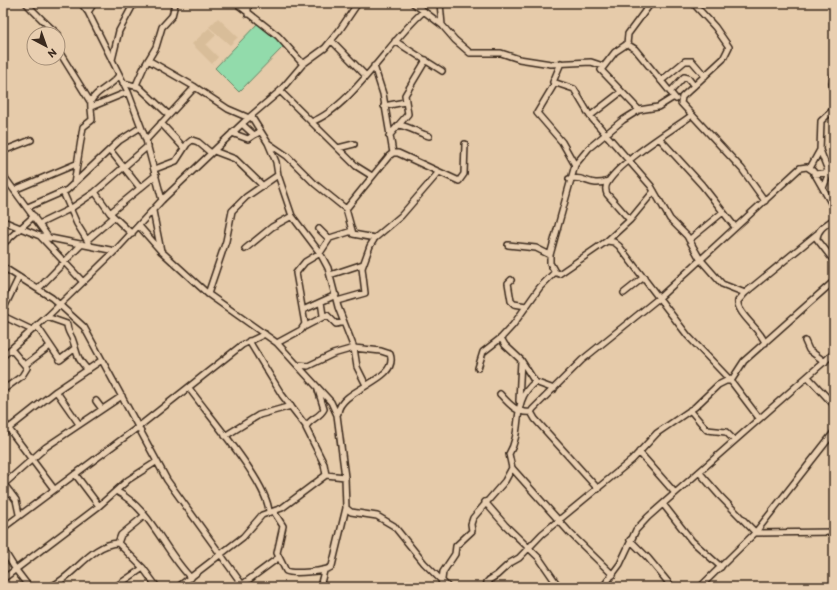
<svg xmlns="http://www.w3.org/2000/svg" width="837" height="590" viewBox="0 0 837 590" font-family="Itim,sans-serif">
<rect width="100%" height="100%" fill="#e6cbaa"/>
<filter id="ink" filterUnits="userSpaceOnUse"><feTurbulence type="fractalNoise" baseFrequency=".025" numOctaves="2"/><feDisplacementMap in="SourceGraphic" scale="8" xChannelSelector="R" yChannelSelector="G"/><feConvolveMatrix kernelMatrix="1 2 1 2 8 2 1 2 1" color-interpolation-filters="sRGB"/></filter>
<g filter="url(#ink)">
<path fill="#d8bd99" d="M218,18L238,37L230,45L209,27Z
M209,28L216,35L206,45L218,57L212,64L192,44Z"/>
<path fill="#92dbab" stroke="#668264" d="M259,22L284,46L239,92L215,68Z"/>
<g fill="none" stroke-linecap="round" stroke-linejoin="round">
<defs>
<path id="minor" d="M26,3C36,14 46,24 58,34
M81,3L88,12L128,92L146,140L162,200
M236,3L278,36L303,64
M413,3L442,25L455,40L470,53H501L519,59L551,64L591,62L603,66
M440,3L442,25
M693,3L715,27L729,47L723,59L682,97L681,103L742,169L765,201
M88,12L94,3
M248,14V3
M58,35L60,53L91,103
M332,41L366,76
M395,41L442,71
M627,44L628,34L651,3
M112,60L119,31L134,3
M148,60L195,87L228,109L249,118
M561,63L553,82L574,89L590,116L651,186L670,219L687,236L700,259L722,284L745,293
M374,66L383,94L393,153
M834,74L832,83L834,96
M661,81L685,61H692L705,76
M123,83L139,87L169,115
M555,83L537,113L562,142L575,165
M136,85L144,67L156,47L162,27L172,16L175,4
M280,91L356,166L372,176
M670,92L684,77L688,78L694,86
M674,97L658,107L639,110L623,120L589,148L575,165L550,255V263L555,272L559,274L607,241L614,242L619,246L688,336L731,381L759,418
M384,106L405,102
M91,107L128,92
M639,110L601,70L615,52L627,44L635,49L676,99
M251,116L268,143L287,156L315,184L346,209
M590,116L621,92
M311,122C351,108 390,40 424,11
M161,123L184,148
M242,124L254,135L260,132
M399,125C410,127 418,133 429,136
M232,133L248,139L254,135
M389,136L408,114L405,95L426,60
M660,139L702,185L735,227
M146,140L195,87
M268,143L276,162L278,175L292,216L320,253L328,268L338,307L354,348L357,367L366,385
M338,148L354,144
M110,150L140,188
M820,150L829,173L823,188
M3,151L31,140
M214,151L235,159L263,186
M810,168L820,150L821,121L834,109
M155,169L176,161L187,144L192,140L198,142L211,153
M814,174L834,172
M3,175L49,238
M569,179C586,175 589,188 608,181
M74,184L83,127L92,120C92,115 90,106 91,101C96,90 113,86 119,75
M14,190L76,164
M63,192L77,224L90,245
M95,192L110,213L132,234
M28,207L67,190L119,141L141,127
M153,211L161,251
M110,213L156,175
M834,219C827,224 817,229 817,239L834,261
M630,220L607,194C605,189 605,186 608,182C621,161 670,131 691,116
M3,221L40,236L115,251
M39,224L70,209L95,192L148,146
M139,226L161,251L208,294L277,343L331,402L337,415L345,477L346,508L351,512L377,516L394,526L424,563L448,587
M319,229L329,239
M40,236L83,282
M375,238L353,234L346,209L389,156L393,153H398L459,181L464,174L465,144
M87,240L114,217
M689,240L723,212
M607,241L630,220L654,191
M3,244L34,216
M508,245L536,248L550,255
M245,249L272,227L292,216
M3,267L52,298L84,327L167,480L244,587
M330,275L363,264
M511,280L508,283L511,301L514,304L526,306
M38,289L82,244
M624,293L644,277
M208,294L226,241L232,211L246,197L278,175
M337,301L365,293L362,268L370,246L375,238L401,216L439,172
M321,302L323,315
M3,310L19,277
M303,310L336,295
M3,316L32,330
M47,317L67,324C67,330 69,332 72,338C78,354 75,356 88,370
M37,326L60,360L74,349
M304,327L327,315L336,324L344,322
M249,341L282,395L306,426
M805,341L809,350L825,362
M277,343L301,330L305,324L296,273L305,262L320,253L330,238L352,231
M765,343C761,330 736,313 738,301L745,293L817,234
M3,356L48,316L115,251L162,200L245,121L280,91L303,64L325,48L339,31L358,3
M25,365L50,346
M298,365L308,366L333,354L354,348L381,351L390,354C400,381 340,388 338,413
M478,368L483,352L501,338
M808,377L834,405
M535,382L521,360L505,345L501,338L513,325L540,287L555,272
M189,388C208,415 268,483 269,512
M3,390L22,376L27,368L11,349
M56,391L79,424
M500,394C508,403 517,414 531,412
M96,401L102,409
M519,401L521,360
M690,410L707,430L726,432L734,440
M3,421L54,489
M8,429L56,391L102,360
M225,436L259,415L291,406
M639,452L675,493
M512,468L570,533L613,575
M699,472L720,496L755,532
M75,474L99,506
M326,475L345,477
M3,483L16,500L19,514
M4,484L46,447L122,396
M598,489L535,419L531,412L533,409L582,360L660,297L800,168L807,167L813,171L834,208
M116,491C151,509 164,551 191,578
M3,498L10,492
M485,502L505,525L539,558L559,587
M663,504L692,541L721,567
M274,512L283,526L277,553L286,571C292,574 328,572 332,566L346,508
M3,528L137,428L242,345L265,334
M755,533L834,532
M630,540L648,558L672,587
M118,543L121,535L144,516
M3,549L16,570L29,587
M3,579L99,506L128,480L156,462
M487,582L492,587
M50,587C74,577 91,544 118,543L143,568L157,587
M115,587L143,568
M178,587L243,537L262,515L282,508L326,475L324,464L306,428C308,419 320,418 324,409L318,390
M239,587L278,558
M320,587L324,571
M441,587L443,572L455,554L456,546L472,531L471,524L473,518L505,481L512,468L509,454C524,429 510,402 535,382L554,389
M485,587L489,580L497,575L510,563L519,558L542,534L632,460L657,433L695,407L718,385L726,381H731L744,361L834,281
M603,587L620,564L636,530L648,517L834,353
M700,587L755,533L834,432"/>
</defs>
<use href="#minor" stroke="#3b2a1e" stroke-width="8"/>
<use href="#minor" stroke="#e9cfb1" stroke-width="5"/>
</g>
</g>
<rect width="837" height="590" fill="none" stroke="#e9cfb1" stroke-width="16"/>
<rect x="8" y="8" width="821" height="574" fill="none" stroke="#3b2a1e" stroke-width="1.5" filter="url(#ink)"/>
<g transform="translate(46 46) rotate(139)"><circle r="19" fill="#e9cfb1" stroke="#a38d76"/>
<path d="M0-3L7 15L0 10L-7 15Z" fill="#3b2a1e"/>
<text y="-6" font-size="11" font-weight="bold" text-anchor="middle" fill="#3b2a1e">N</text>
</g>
</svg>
